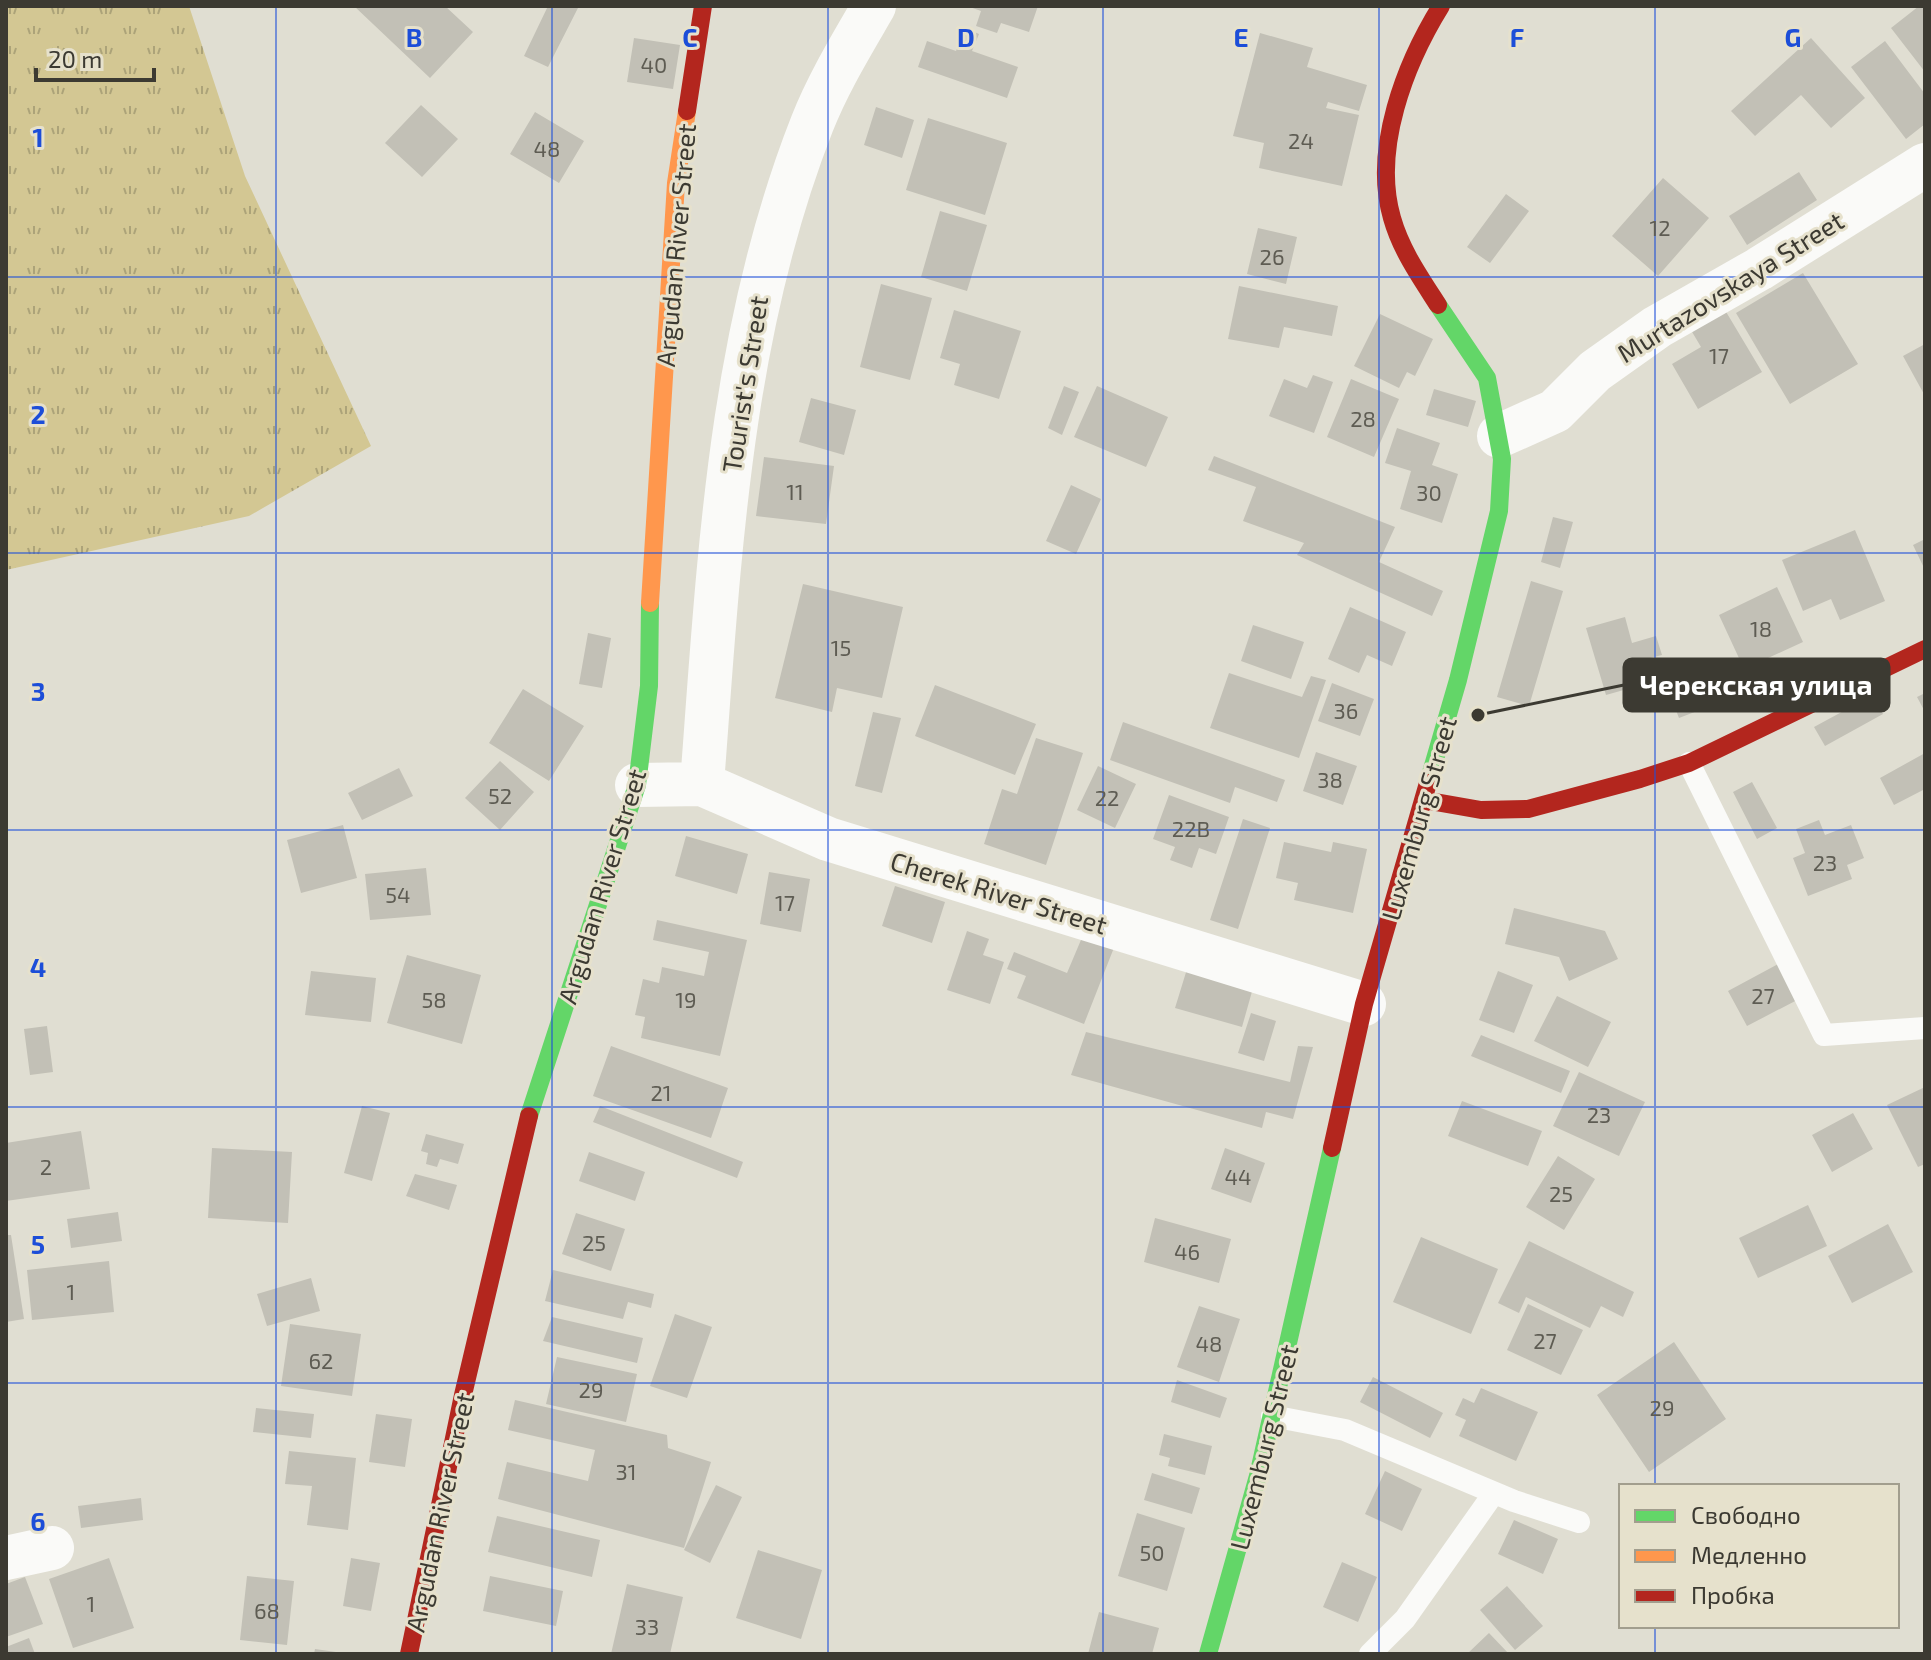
<svg xmlns="http://www.w3.org/2000/svg" width="1931" height="1660" viewBox="0 0 1931 1660" font-family="'Exo 2',sans-serif">
<defs>
<pattern id="grass-tufts" width="24" height="20" patternUnits="userSpaceOnUse" patternTransform="scale(2)"><rect width="24" height="20" fill="#d3c793"/><path d="M3 7l-1-3M5 7V3M7 7l1-3M15 17l-1-3M17 17v-4M19 17l1-3" fill="none" stroke="#aca379"/></pattern>
</defs>
<rect width="100%" height="100%" fill="#e0ded2"/>
<path fill="url(#grass-tufts)" d="M6,6H189L245,176L371,446L249,516L6,570Z"/>
<path fill="#c2c0b6" d="M354,6H445L473,32L430,78Z
M548,6H579L548,67L524,56Z
M967,6H1038L1029,32L1001,23L997,33L976,26L981,11Z
M1919,6H1925V72L1891,28Z
M965,28L979,34L972,51L1018,67L1007,98L918,67L927,41L956,51Z
M1260,33L1313,48L1307,67L1367,85L1359,111L1328,102L1326,108L1359,115L1342,186L1259,168L1264,143L1233,136Z
M634,38L680,45L673,89L627,82Z
M1811,38L1865,98L1831,128L1801,95L1755,136L1731,111Z
M1885,41L1925,94V124L1906,139L1851,67Z
M421,105L458,139L422,177L385,143Z
M876,107L914,120L902,158L864,145Z
M535,112L584,141L559,183L510,154Z
M928,118L1007,143L985,215L906,190Z
M1799,172L1817,200L1747,245L1729,216Z
M1663,178L1709,218L1658,276L1612,236Z
M1506,194L1529,211L1490,263L1467,247Z
M940,211L987,225L967,291L921,277Z
M1258,228L1297,237L1286,284L1247,274Z
M1803,273L1858,364L1790,404L1736,313Z
M881,284L932,298L910,380L860,367Z
M1239,286L1338,306L1332,336L1284,327L1279,348L1228,339Z
M1719,300L1762,372L1698,409L1672,364L1701,347L1685,320Z
M954,310L1021,331L999,399L954,385L960,364L940,358Z
M1380,314L1433,339L1415,376L1407,372L1399,388L1354,366Z
M1925,344V396L1903,356Z
M1313,375L1333,382L1314,433L1269,416L1284,379L1307,388Z
M1351,379L1399,399L1374,457L1327,437Z
M1064,386L1079,392L1062,435L1048,428Z
M1097,386L1168,417L1146,467L1074,437Z
M1434,389L1476,401L1468,427L1426,415Z
M811,398L856,410L844,455L799,442Z
M1397,428L1440,443L1432,465L1458,474L1442,523L1400,509L1411,471L1385,463Z
M1214,456L1395,527L1379,562L1443,591L1432,616L1297,555L1304,543L1243,521L1256,487L1208,470Z
M764,457L834,466L826,524L756,516Z
M1071,485L1101,499L1076,554L1046,541Z
M1553,517L1573,522L1560,568L1541,562Z
M1855,530L1885,601L1840,620L1831,599L1803,611L1782,560Z
M1925,539V570L1913,545Z
M1531,581L1563,591L1529,706L1497,697Z
M803,584L903,607L882,698L837,688L832,712L775,698Z
M1777,587L1803,642L1744,669L1719,615Z
M1350,607L1406,632L1392,666L1367,655L1359,673L1328,659Z
M1625,617L1632,643L1656,636L1662,655L1646,659L1652,682L1606,695L1586,628Z
M1253,625L1304,642L1291,679L1241,661Z
M588,633L611,638L602,688L579,684Z
M1716,660L1731,698L1679,718L1668,690L1693,680L1689,670Z
M1229,673L1302,697L1311,676L1326,680L1299,758L1210,728Z
M1332,683L1374,699L1360,736L1318,721Z
M935,685L1036,724L1015,775L915,736Z
M523,689L584,726L549,781L489,743Z
M1925,693V712L1917,697Z
M1873,695L1883,714L1825,746L1814,727Z
M873,712L901,718L882,793L855,786Z
M1123,722L1285,780L1277,802L1235,787L1230,803L1110,760Z
M1036,738L1083,753L1046,865L984,844L1002,789L1017,794Z
M1316,752L1357,766L1343,805L1303,791Z
M1925,753V789L1894,805L1880,778Z
M500,761L534,792L500,830L465,798Z
M1098,766L1136,784L1115,828L1077,810Z
M399,768L413,796L362,820L348,793Z
M1752,782L1777,828L1757,839L1733,792Z
M1169,795L1229,817L1216,854L1199,848L1192,868L1170,860L1175,847L1153,839Z
M1243,819L1270,828L1238,929L1210,920Z
M1819,820L1825,835L1851,825L1864,858L1847,865L1852,879L1808,896L1793,858L1805,853L1796,829Z
M343,825L357,878L301,893L287,840Z
M686,836L748,854L737,894L675,876Z
M1284,842L1331,852L1333,842L1367,849L1353,913L1294,900L1298,883L1276,878Z
M426,868L431,915L370,920L365,874Z
M769,872L810,879L801,932L760,924Z
M895,886L945,902L932,943L882,926Z
M1514,908L1605,931L1618,959L1569,981L1559,957L1505,944Z
M657,920L747,940L720,1056L641,1038L645,1017L635,1015L643,979L659,983L662,967L704,976L709,952L653,940Z
M1086,928L1117,940L1084,1024L1017,998L1026,976L1007,969L1014,952L1067,973Z
M967,931L989,939L983,955L1004,962L990,1004L947,990Z
M407,955L481,975L462,1044L387,1023Z
M1780,963L1799,999L1747,1026L1728,991Z
M1187,969L1253,988L1242,1027L1175,1008Z
M311,971L376,978L371,1022L305,1015Z
M1498,971L1533,985L1514,1033L1479,1020Z
M1557,996L1611,1022L1588,1067L1534,1041Z
M1251,1013L1276,1021L1264,1061L1238,1053Z
M47,1026L53,1072L30,1075L24,1029Z
M1086,1032L1290,1082L1298,1046L1313,1047L1293,1119L1266,1112L1262,1128L1071,1075Z
M1481,1035L1570,1071L1561,1093L1471,1056Z
M611,1046L728,1088L711,1138L593,1096Z
M1579,1072L1645,1102L1619,1156L1553,1126Z
M1925,1087V1164L1918,1167L1887,1105Z
M1462,1101L1542,1131L1528,1166L1448,1136Z
M362,1106L390,1113L372,1181L344,1173Z
M600,1106L743,1162L737,1178L593,1122Z
M1853,1113L1873,1149L1832,1172L1812,1135Z
M81,1131L90,1189L6,1201V1143Z
M426,1134L464,1144L458,1164L440,1159L437,1167L426,1164L428,1153L421,1151Z
M212,1148L292,1152L288,1223L208,1218Z
M1225,1148L1265,1163L1251,1203L1211,1189Z
M589,1152L645,1172L635,1201L579,1181Z
M1558,1156L1595,1179L1564,1230L1526,1207Z
M415,1174L457,1185L449,1210L406,1196Z
M1808,1205L1827,1246L1758,1278L1739,1238Z
M118,1212L122,1241L71,1248L67,1219Z
M576,1213L625,1229L611,1271L562,1254Z
M1155,1218L1231,1239L1219,1283L1144,1262Z
M1888,1224L1913,1272L1852,1303L1828,1256Z
M6,1235H11L24,1319L6,1322Z
M1421,1237L1498,1269L1471,1334L1393,1302Z
M1529,1241L1634,1292L1623,1317L1601,1306L1590,1328L1526,1297L1519,1313L1498,1303Z
M109,1261L114,1312L32,1320L27,1270Z
M553,1270L654,1294L651,1308L628,1302L623,1319L545,1301Z
M311,1278L320,1311L267,1326L257,1294Z
M1528,1304L1583,1330L1561,1375L1507,1350Z
M1199,1306L1240,1319L1219,1382L1177,1367Z
M675,1314L712,1327L687,1398L650,1386Z
M552,1317L643,1338L637,1363L543,1341Z
M290,1324L361,1334L352,1396L281,1386Z
M1674,1342L1726,1419L1649,1472L1597,1395Z
M557,1357L637,1374L626,1422L546,1404Z
M1373,1377L1443,1413L1430,1438L1360,1402Z
M1177,1380L1227,1398L1220,1418L1171,1402Z
M1481,1388L1538,1412L1516,1461L1459,1436L1466,1420L1455,1415L1463,1398L1474,1403Z
M515,1400L667,1435L668,1448L711,1462L684,1548L498,1499L507,1462L588,1481L595,1450L508,1430Z
M256,1408L314,1414L311,1438L253,1432Z
M376,1414L412,1419L405,1467L369,1462Z
M1164,1434L1212,1446L1205,1475L1168,1466L1170,1458L1159,1455Z
M289,1451L356,1458L348,1530L307,1525L312,1486L285,1484Z
M1385,1471L1422,1489L1402,1531L1365,1514Z
M1152,1473L1200,1488L1192,1514L1144,1500Z
M716,1485L742,1497L710,1563L684,1550Z
M141,1498L143,1520L81,1528L78,1506Z
M1137,1513L1185,1528L1167,1591L1118,1576Z
M497,1516L600,1540L592,1577L488,1552Z
M1514,1520L1558,1539L1543,1574L1498,1554Z
M758,1550L822,1570L801,1639L736,1618Z
M109,1558L134,1628L73,1648L49,1579Z
M351,1558L380,1563L371,1611L343,1606Z
M1342,1562L1377,1577L1358,1622L1323,1607Z
M247,1576L294,1581L287,1645L240,1640Z
M490,1576L563,1591L556,1626L483,1611Z
M25,1577L43,1624L6,1637V1584Z
M627,1584L683,1597L670,1654H611Z
M1507,1586L1543,1626L1515,1650L1480,1610Z
M1099,1612L1159,1628L1152,1654H1088Z
M1489,1633L1509,1654H1467Z
M29,1638L35,1654H6V1647Z
M315,1649L336,1652V1654H314Z"/>
<g fill="none" stroke-linecap="round" stroke-linejoin="round">
<path stroke="#fafaf8" stroke-width="22" d="M1689,763L1824,1035L1925,1028
M1272,1416L1345,1430L1514,1501L1579,1522
M1370,1654L1405,1619L1494,1493"/>
<path stroke="#fafaf8" stroke-width="44" d="M1499,436L1555,411L1595,371L1657,327L1759,269L1925,165
M702,784C719,561 729,335 812,124C828,83 852,44 874,6
M637,785L702,784L828,839L1364,1004
M6,1558L52,1548"/>
<path stroke="#63d668" stroke-width="18" d="M1428,783L1458,680L1499,511L1502,459L1487,378L1438,305
M529,1116L637,785L649,686L650,603
M1208,1654L1258,1476L1332,1148"/>
<path stroke="#ff974d" stroke-width="18" d="M650,603L676,183L687,111"/>
<path stroke="#b3261e" stroke-width="18" d="M687,111L703,6
M1438,305C1420,277 1401,250 1392,218C1372,149 1405,64 1441,6
M1424,800L1481,810L1528,809L1640,779L1689,763L1925,649
M1332,1148L1364,1004L1428,783
M409,1654L463,1395L529,1116"/>
</g>
<path fill="none" stroke="#1d4ed8" stroke-width="2" stroke-opacity="0.55" d="M276,6V1654M552,6V1654M828,6V1654M1103,6V1654M1379,6V1654M1655,6V1486M6,277H1925M6,553H1925M6,830H1925M6,1107H1925M6,1383H1925M1655,1626V1654"/>
<g text-anchor="middle" dominant-baseline="central" stroke-width="6" stroke-linejoin="round" paint-order="stroke">
<g font-size="22" fill="#5e5c53">
<text x="654" y="64">40</text>
<text x="1301" y="140">24</text>
<text x="547" y="148">48</text>
<text x="1660" y="227">12</text>
<text x="1272" y="256">26</text>
<text x="1719" y="355">17</text>
<text x="1363" y="418">28</text>
<text x="795" y="491">11</text>
<text x="1429" y="492">30</text>
<text x="1761" y="628">18</text>
<text x="841" y="647">15</text>
<text x="1346" y="710">36</text>
<text x="1330" y="779">38</text>
<text x="500" y="795">52</text>
<text x="1107" y="797">22</text>
<text x="1191" y="828">22В</text>
<text x="1825" y="862">23</text>
<text x="398" y="894">54</text>
<text x="785" y="902">17</text>
<text x="1763" y="995">27</text>
<text x="434" y="999">58</text>
<text x="686" y="999">19</text>
<text x="661" y="1092">21</text>
<text x="1599" y="1114">23</text>
<text x="46" y="1166">2</text>
<text x="1238" y="1176">44</text>
<text x="1561" y="1193">25</text>
<text x="594" y="1242">25</text>
<text x="1187" y="1251">46</text>
<text x="71" y="1291">1</text>
<text x="1545" y="1340">27</text>
<text x="1209" y="1343">48</text>
<text x="321" y="1360">62</text>
<text x="591" y="1389">29</text>
<text x="1662" y="1407">29</text>
<text x="626" y="1471">31</text>
<text x="1152" y="1552">50</text>
<text x="91" y="1603">1</text>
<text x="267" y="1610">68</text>
<text x="647" y="1626">33</text>
</g>
<g font-size="26" fill="#3c3a32" stroke="#e6e1cc">
<text transform="translate(675 245) rotate(-85)">Argudan River Street</text>
<text transform="translate(1730 286) rotate(-32)">Murtazovskaya Street</text>
<text transform="translate(744 384) rotate(-81)">Tourist's Street</text>
<text transform="translate(1418 818) rotate(-74)">Luxemburg Street</text>
<text transform="translate(601 886) rotate(-73)">Argudan River Street</text>
<text transform="translate(999 892) rotate(17)">Cherek River Street</text>
<text transform="translate(1263 1447) rotate(-76)">Luxemburg Street</text>
<text transform="translate(439 1512) rotate(-78)">Argudan River Street</text>
</g>
</g>
<g font-size="26" text-anchor="middle" font-weight="bold" fill="#1d4ed8" stroke="#e6e1cc" stroke-width="6" stroke-linejoin="round" paint-order="stroke">
<text x="414" y="47">B</text>
<text x="690" y="47">C</text>
<text x="966" y="47">D</text>
<text x="1241" y="47">E</text>
<text x="1517" y="47">F</text>
<text x="1793" y="47">G</text>
<text x="38" y="147">1</text>
<text x="38" y="424">2</text>
<text x="38" y="701">3</text>
<text x="38" y="977">4</text>
<text x="38" y="1254">5</text>
<text x="38" y="1531">6</text>
</g>
<path fill="none" stroke="#3c3a32" stroke-width="3" d="M1478 715L1624 685"/>
<circle fill="#3c3a32" stroke="#e6e1cc" stroke-width="3" cx="1478" cy="715" r="8"/>
<rect fill="#3c3a32" stroke="#3c3a32" stroke-width="3" x="1624" y="659" width="265" height="52" rx="8"/>
<g font-size="28" text-anchor="middle" font-weight="bold" fill="#fff">
<text x="1756" y="695">Черекская улица</text>
</g>
<rect width="1931" height="1660" fill="none" stroke="#3c3a32" stroke-width="16"/>
<rect x="1619" y="1484" width="280" height="144" fill="#e6e1cc" stroke="#a29e8e" stroke-width="2"/>
<rect x="1635" y="1510" width="40" height="12" fill="#63d668" stroke="#a29e8e" stroke-width="2"/>
<text x="1691" y="1524" font-size="24" fill="#3c3a32">Свободно</text>
<rect x="1635" y="1550" width="40" height="12" fill="#ff974d" stroke="#a29e8e" stroke-width="2"/>
<text x="1691" y="1564" font-size="24" fill="#3c3a32">Медленно</text>
<rect x="1635" y="1590" width="40" height="12" fill="#b3261e" stroke="#a29e8e" stroke-width="2"/>
<text x="1691" y="1604" font-size="24" fill="#3c3a32">Пробка</text>
<path d="M36 68v12h118v-12" fill="none" stroke="#3c3a32" stroke-width="4"/>
<text x="48" y="68" font-size="24" fill="#3c3a32" stroke="#e6e1cc" stroke-width="6" paint-order="stroke">20 m</text>
</svg>
